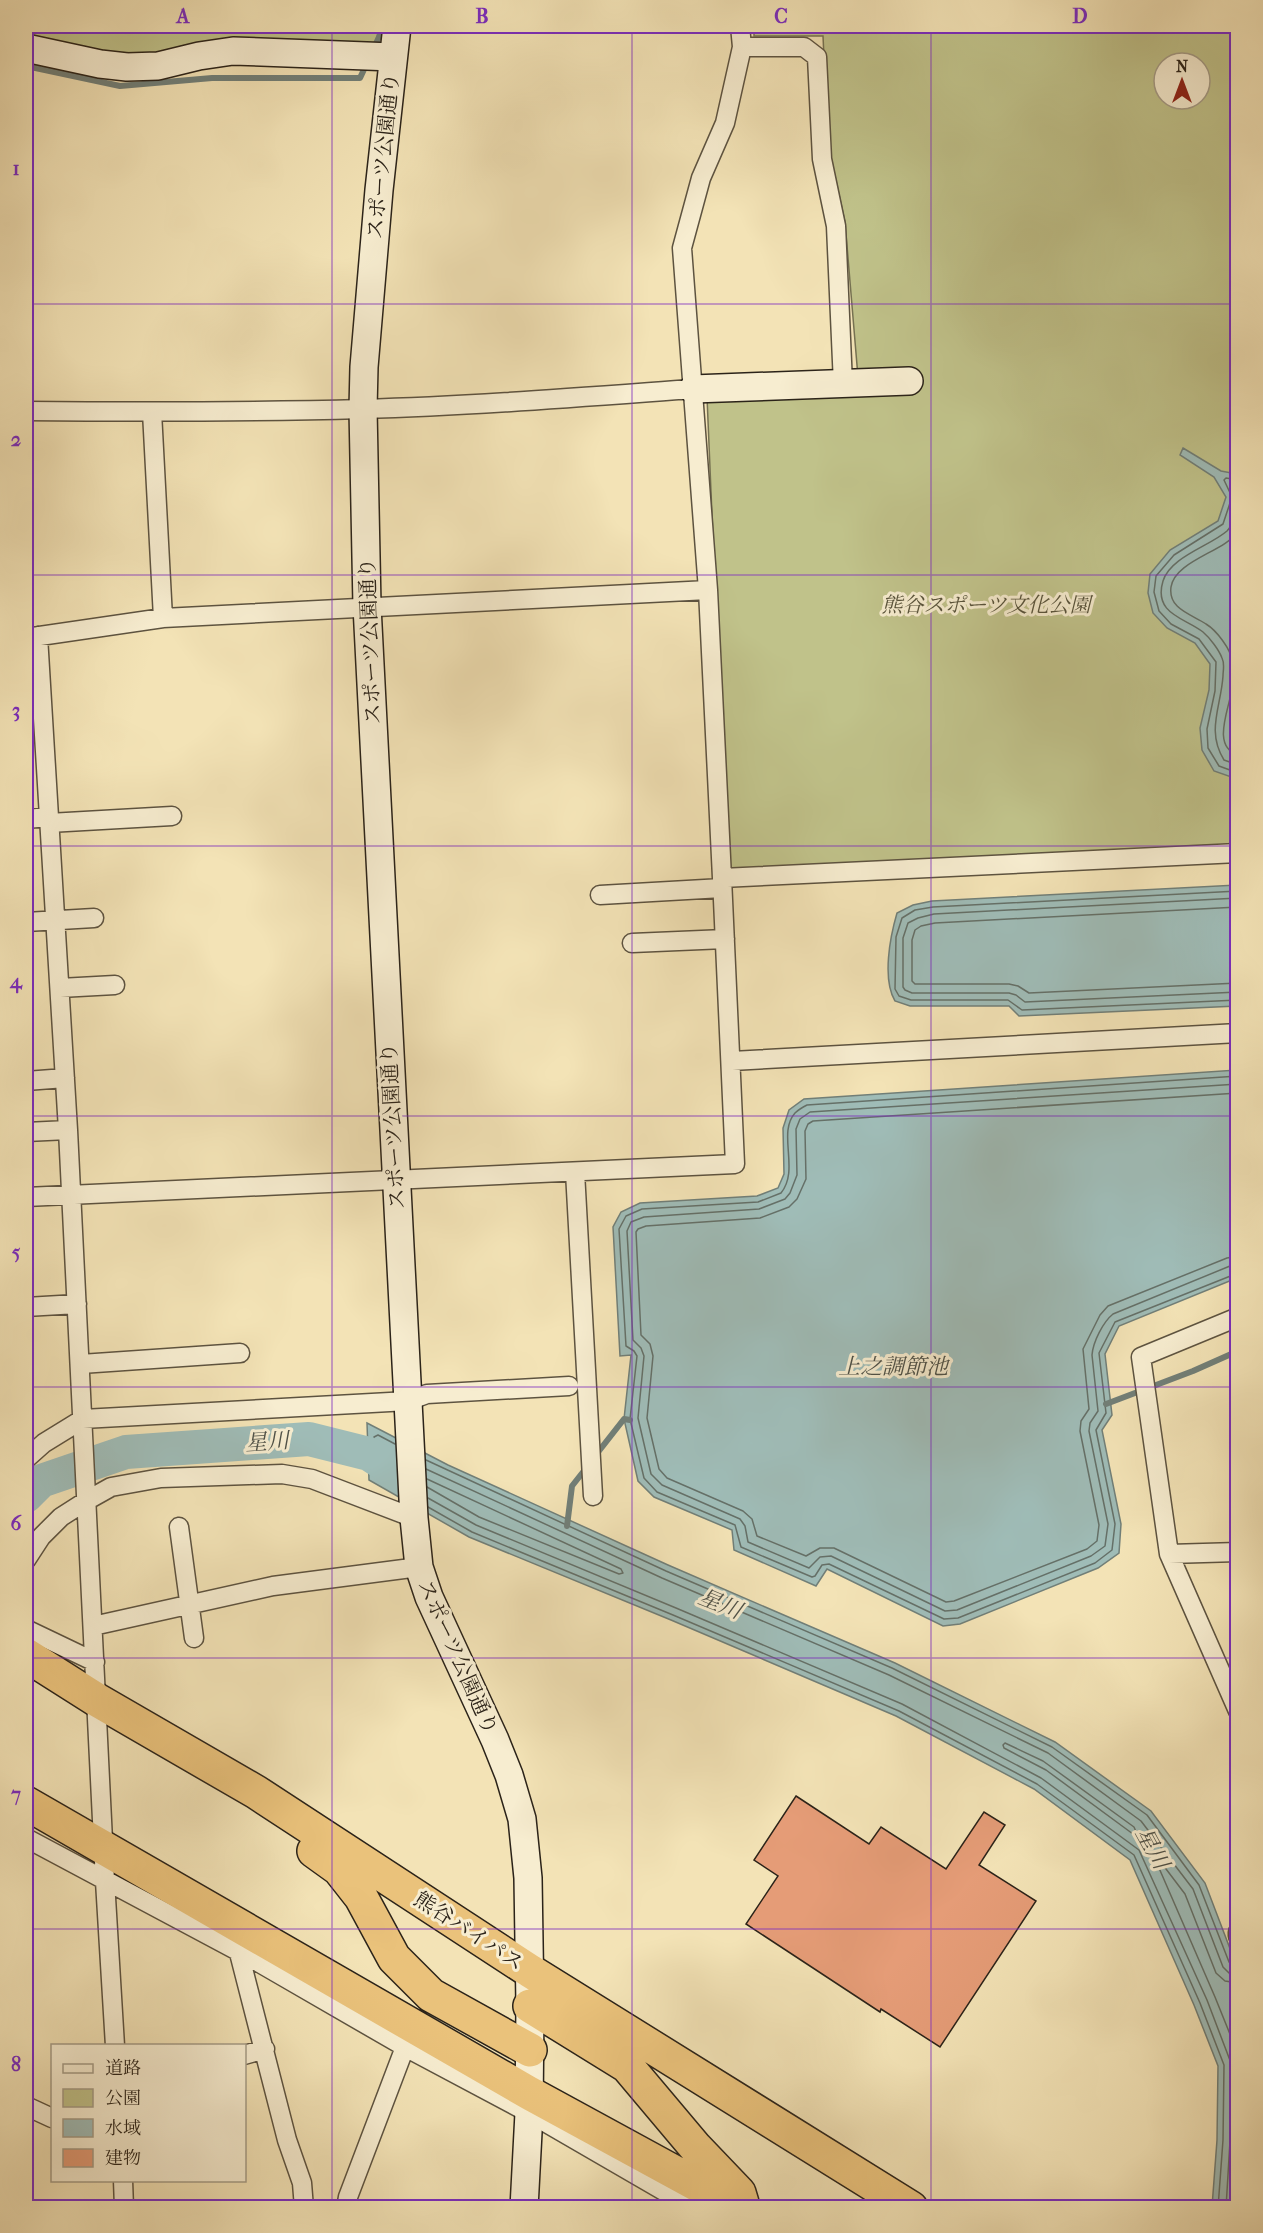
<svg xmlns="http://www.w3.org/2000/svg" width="1263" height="2233" viewBox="0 0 1263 2233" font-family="'IM FELL French Canon','Noto Serif JP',serif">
<rect width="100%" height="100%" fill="#f3e3b6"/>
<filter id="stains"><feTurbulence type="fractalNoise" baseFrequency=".00333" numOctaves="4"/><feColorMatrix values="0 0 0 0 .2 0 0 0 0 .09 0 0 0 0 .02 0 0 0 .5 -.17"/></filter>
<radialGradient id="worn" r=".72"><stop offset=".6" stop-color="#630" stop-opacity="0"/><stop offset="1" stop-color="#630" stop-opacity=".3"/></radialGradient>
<path fill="#c0c28a" stroke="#767252" stroke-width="1.5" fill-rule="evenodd" d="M26,26H378L377,45L137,58L26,36Z
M754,26H1237V844L727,869L707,397L859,389L845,222L828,144L823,36H754ZM1164,63H1200V99H1164Z"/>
<path fill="#9fbcb7" stroke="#717f78" stroke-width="1.5" d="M1183,448L1221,471L1237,474V779L1214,771L1202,750L1200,728L1209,690L1210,664L1195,643L1167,628L1153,613L1148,593L1150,574L1170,550L1218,521L1226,497L1214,477L1180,455Z
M1237,885V1006L1019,1016L1009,1006H910L895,1001C882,979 890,937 897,913L913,905L932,901Z
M1237,1070V1278L1119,1326L1105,1354L1112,1415L1102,1430L1121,1524L1119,1553L1098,1568L960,1624L943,1626L827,1569L816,1586L734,1550L732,1530L654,1497L638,1481L624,1419L631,1355L620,1356L613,1227L621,1212L640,1203L757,1196L778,1188L784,1174L783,1128L789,1110L804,1099Z
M367,1423L448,1465L668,1565L895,1663L1055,1742L1151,1811L1205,1883L1237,1967V2207H1212L1217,2140L1218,2066L1194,2005L1130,1860L1034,1789L896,1716L671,1620L469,1537L369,1480Z"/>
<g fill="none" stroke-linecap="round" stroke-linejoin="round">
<path stroke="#657068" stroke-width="1.5" d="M1238,480L1226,478L1224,480L1232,497L1223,524L1174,555L1156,576L1154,592L1159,611L1171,624L1199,639L1216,662L1215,691L1207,729L1208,748L1219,766L1238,773
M1238,506C1235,514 1233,525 1227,531C1210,546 1170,557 1163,581C1153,614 1185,618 1203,632C1210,638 1219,650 1222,658C1225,664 1223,670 1223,676C1221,707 1206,731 1224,760L1238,765
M1238,532C1223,552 1175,561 1171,587C1168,609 1191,614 1206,624C1216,630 1231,649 1232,661C1234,671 1232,684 1231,693C1228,712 1212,747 1238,755
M1238,891L933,907L915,910L902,918L896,937L895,989L899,996L911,1000H1008L1022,1010L1238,1000
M1238,898L934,914L918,918L908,923L903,938V987L905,990L912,993H1009L1016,995L1025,1002L1238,992
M1238,907L935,923L921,926L915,930L912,940V981L915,984H1009L1018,986L1029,993L1238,983
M1238,1076L807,1105C803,1107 798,1110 795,1113C777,1133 800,1170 781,1193L758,1202L642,1209L626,1216L619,1229L626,1346L634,1351L637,1356L630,1419L644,1478L657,1492L735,1525L741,1547L812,1577L815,1576L822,1565L829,1564L944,1619L958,1618L1095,1563L1112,1550L1115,1524L1096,1430L1106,1413L1099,1353L1115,1322L1238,1273
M1238,1084L810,1112L800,1119L796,1129L797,1175L790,1193L785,1199L759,1209L644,1217L631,1222L627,1231L633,1340L641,1348L644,1356L638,1418L651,1474L662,1485L740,1519L745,1526L748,1542L809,1568L820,1557L831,1556L945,1611L957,1610L1091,1556L1105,1546L1108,1524L1089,1431L1090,1423L1098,1411L1092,1355C1093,1342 1103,1322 1113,1314L1230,1266L1238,1265
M1238,1093L813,1121L808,1124L805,1131L806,1179L797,1199L789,1207L760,1218L646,1226L638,1229L636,1232L641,1335L650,1344L653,1356L647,1418L659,1469L667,1478L743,1511L752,1519L757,1536L806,1556L820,1548H834L946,1602L954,1601L1087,1549L1097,1541L1099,1525L1080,1431L1081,1421L1089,1409L1083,1349L1100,1315L1108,1306L1227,1258L1238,1256
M395,1444L378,1435L374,1437L375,1476L398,1489
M426,1460L666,1571L892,1668L1052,1747L1147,1815L1199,1885L1229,1962L1233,1966L1238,1967
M426,1469L662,1578L889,1675L1048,1753L1141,1821L1193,1889L1223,1967L1229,1973L1238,1974
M427,1479L621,1569L623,1573L619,1574L479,1517L427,1487
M428,1498L476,1525L676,1608L902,1704L1041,1778L1139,1850L1207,2000L1231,2063L1230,2141L1226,2208
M428,1507L472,1532L673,1615L899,1711L1037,1784L1134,1855L1200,2003L1224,2065L1223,2140L1218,2208
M1005,1743L1043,1761L1134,1827L1137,1834H1133L1046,1770L1004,1748L1003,1745Z
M1238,1983L1225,1981L1216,1973L1185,1894L1163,1865H1160L1159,1868L1215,1997L1238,2054"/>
<path stroke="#717f78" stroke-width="6" d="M374,48L384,26
M26,66L120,86L212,78H360L367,63
M1106,1404L1193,1371L1238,1351
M595,1456L624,1419L630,1420
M567,1526L572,1486L587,1467"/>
<path stroke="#9fbcb7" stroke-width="34" d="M26,1496L41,1481L126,1452L309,1439L369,1454L407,1479"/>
</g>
<path fill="#e59c77" stroke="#2b2319" stroke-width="1.5" d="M796,1796L869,1844L881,1827L946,1869L984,1812L1005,1825L979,1865L1036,1901L940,2047L881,2009L880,2012L746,1924L778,1876L754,1860Z"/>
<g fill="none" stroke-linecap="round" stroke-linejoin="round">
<defs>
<path id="street" d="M740,26L742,47L725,123L701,178L682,248L708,590L722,878L1238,853
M742,47H804L817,57L822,159L836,226L843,384
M26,411C138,412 250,412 362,409C472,406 583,397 693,389
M152,412L163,618
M38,636L68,1130L105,1881L115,2046
M26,638L163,618L708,590
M26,819L49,817
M49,823L172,816
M600,895L722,888
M26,922L94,918
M632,943L725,939
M60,988L115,985
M732,1061L1238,1033
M26,1081L65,1078
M26,1132L68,1130
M575,1172L593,1496
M26,1197L735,1164L722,878
M26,1307L77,1304
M1238,1317L1141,1357L1169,1554L1238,1711
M81,1364L240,1353
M26,1459L44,1443L83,1419L408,1401L427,1394L569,1386
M179,1527L194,1638
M1169,1554L1238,1552
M26,1560L41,1537L61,1517L86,1501L111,1487L161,1478L282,1474L312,1479L414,1518
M93,1626L273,1586L419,1567
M26,1629L95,1662
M26,1838L251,1958L405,2047L529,2113L693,2208
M1238,1932V1936
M239,1953L287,2140L302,2183L304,2208
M244,2055L265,2049
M26,2106L52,2118
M123,2180L124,2208
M346,2208L348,2197L405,2047"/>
<path id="secondary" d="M397,26L379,190L364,367L363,409L367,606L414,1518L419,1567L429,1597L495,1740L509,1775L522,1819L528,1878L530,2006L529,2113L524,2208
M26,48L100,64L127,67L158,66L199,56L233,51L393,57
M693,389L909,381"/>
<path id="highway" d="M26,1655L97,1700L256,1792L530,1971L911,2208
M26,1803L529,2093L740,2208
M314,1851L339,1869L361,1897L394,1958L431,1995L530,2050
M530,2006L627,2066L696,2148L739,2193L742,2203"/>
</defs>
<use href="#street" stroke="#5d5340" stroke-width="21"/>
<use href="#secondary" stroke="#2b2319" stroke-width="30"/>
<use href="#highway" stroke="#2b2319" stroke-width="36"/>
<use href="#street" stroke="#f7edd0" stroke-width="18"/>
<use href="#secondary" stroke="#f7edd0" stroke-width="27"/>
<use href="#highway" stroke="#eac27b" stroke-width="33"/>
</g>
<path fill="none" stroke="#7b2cbf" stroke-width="1.5" stroke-opacity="0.55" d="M332,26V2208M632,26V2208M931,26V2208M26,304H1238M26,575H1238M26,846H1238M26,1116H1238M26,1387H1238M26,1658H1238M26,1929H1238"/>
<g text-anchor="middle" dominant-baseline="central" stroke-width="6" stroke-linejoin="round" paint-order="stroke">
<g font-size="21" fill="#2b2319" stroke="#f7edd0">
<text transform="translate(383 156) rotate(-84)">スポーツ公園通り</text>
<text transform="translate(370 641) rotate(-92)">スポーツ公園通り</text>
<text transform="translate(393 1126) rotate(-93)">スポーツ公園通り</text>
<text transform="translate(458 1657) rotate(66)">スポーツ公園通り</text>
<text transform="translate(469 1931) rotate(33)">熊谷バイパス</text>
</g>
<g font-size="21" font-style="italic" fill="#58533b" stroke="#f7edd0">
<text x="986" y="605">熊谷スポーツ文化公園</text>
</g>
<g font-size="22" font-style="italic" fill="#4e5148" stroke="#f7edd0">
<text x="893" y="1367">上之調節池</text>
<text transform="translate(267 1442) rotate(-4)">星川</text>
<text transform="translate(720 1604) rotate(22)">星川</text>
<text transform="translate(1152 1848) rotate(61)">星川</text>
</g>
</g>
<rect width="1263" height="2233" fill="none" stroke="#f3e3b6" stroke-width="66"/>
<rect x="51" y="2044" width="195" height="138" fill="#f7edd0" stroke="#a59c87" stroke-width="1.5"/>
<rect x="63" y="2064" width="30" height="9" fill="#f7edd0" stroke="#a59c87" stroke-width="1.5"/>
<text x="105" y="2074" font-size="18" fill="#2b2319">道路</text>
<rect x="63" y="2089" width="30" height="18" fill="#c0c28a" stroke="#a59c87" stroke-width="1.5"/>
<text x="105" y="2104" font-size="18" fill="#2b2319">公園</text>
<rect x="63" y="2119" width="30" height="18" fill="#9fbcb7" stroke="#a59c87" stroke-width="1.5"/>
<text x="105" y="2134" font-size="18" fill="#2b2319">水域</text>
<rect x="63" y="2149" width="30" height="18" fill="#e59c77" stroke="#a59c87" stroke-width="1.5"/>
<text x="105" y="2164" font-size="18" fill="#2b2319">建物</text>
<g transform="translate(1182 81)"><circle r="28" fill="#f7edd0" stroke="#a59c87" stroke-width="1.5"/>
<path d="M0-4.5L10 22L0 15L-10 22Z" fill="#8f2418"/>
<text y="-9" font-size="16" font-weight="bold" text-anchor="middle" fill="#2b2319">N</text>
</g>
<rect x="33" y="33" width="1197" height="2167" fill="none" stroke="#7b2cbf" stroke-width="2"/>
<g font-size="20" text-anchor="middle" font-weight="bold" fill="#7b2cbf">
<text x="183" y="23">A</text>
<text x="482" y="23">B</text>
<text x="781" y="23">C</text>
<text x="1080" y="23">D</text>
<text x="16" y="175">1</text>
<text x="16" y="446">2</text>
<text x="16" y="717">3</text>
<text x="16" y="988">4</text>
<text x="16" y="1259">5</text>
<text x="16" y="1530">6</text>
<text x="16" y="1801">7</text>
<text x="16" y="2071">8</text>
</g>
<rect width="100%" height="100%" filter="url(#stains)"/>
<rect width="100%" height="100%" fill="url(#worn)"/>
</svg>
